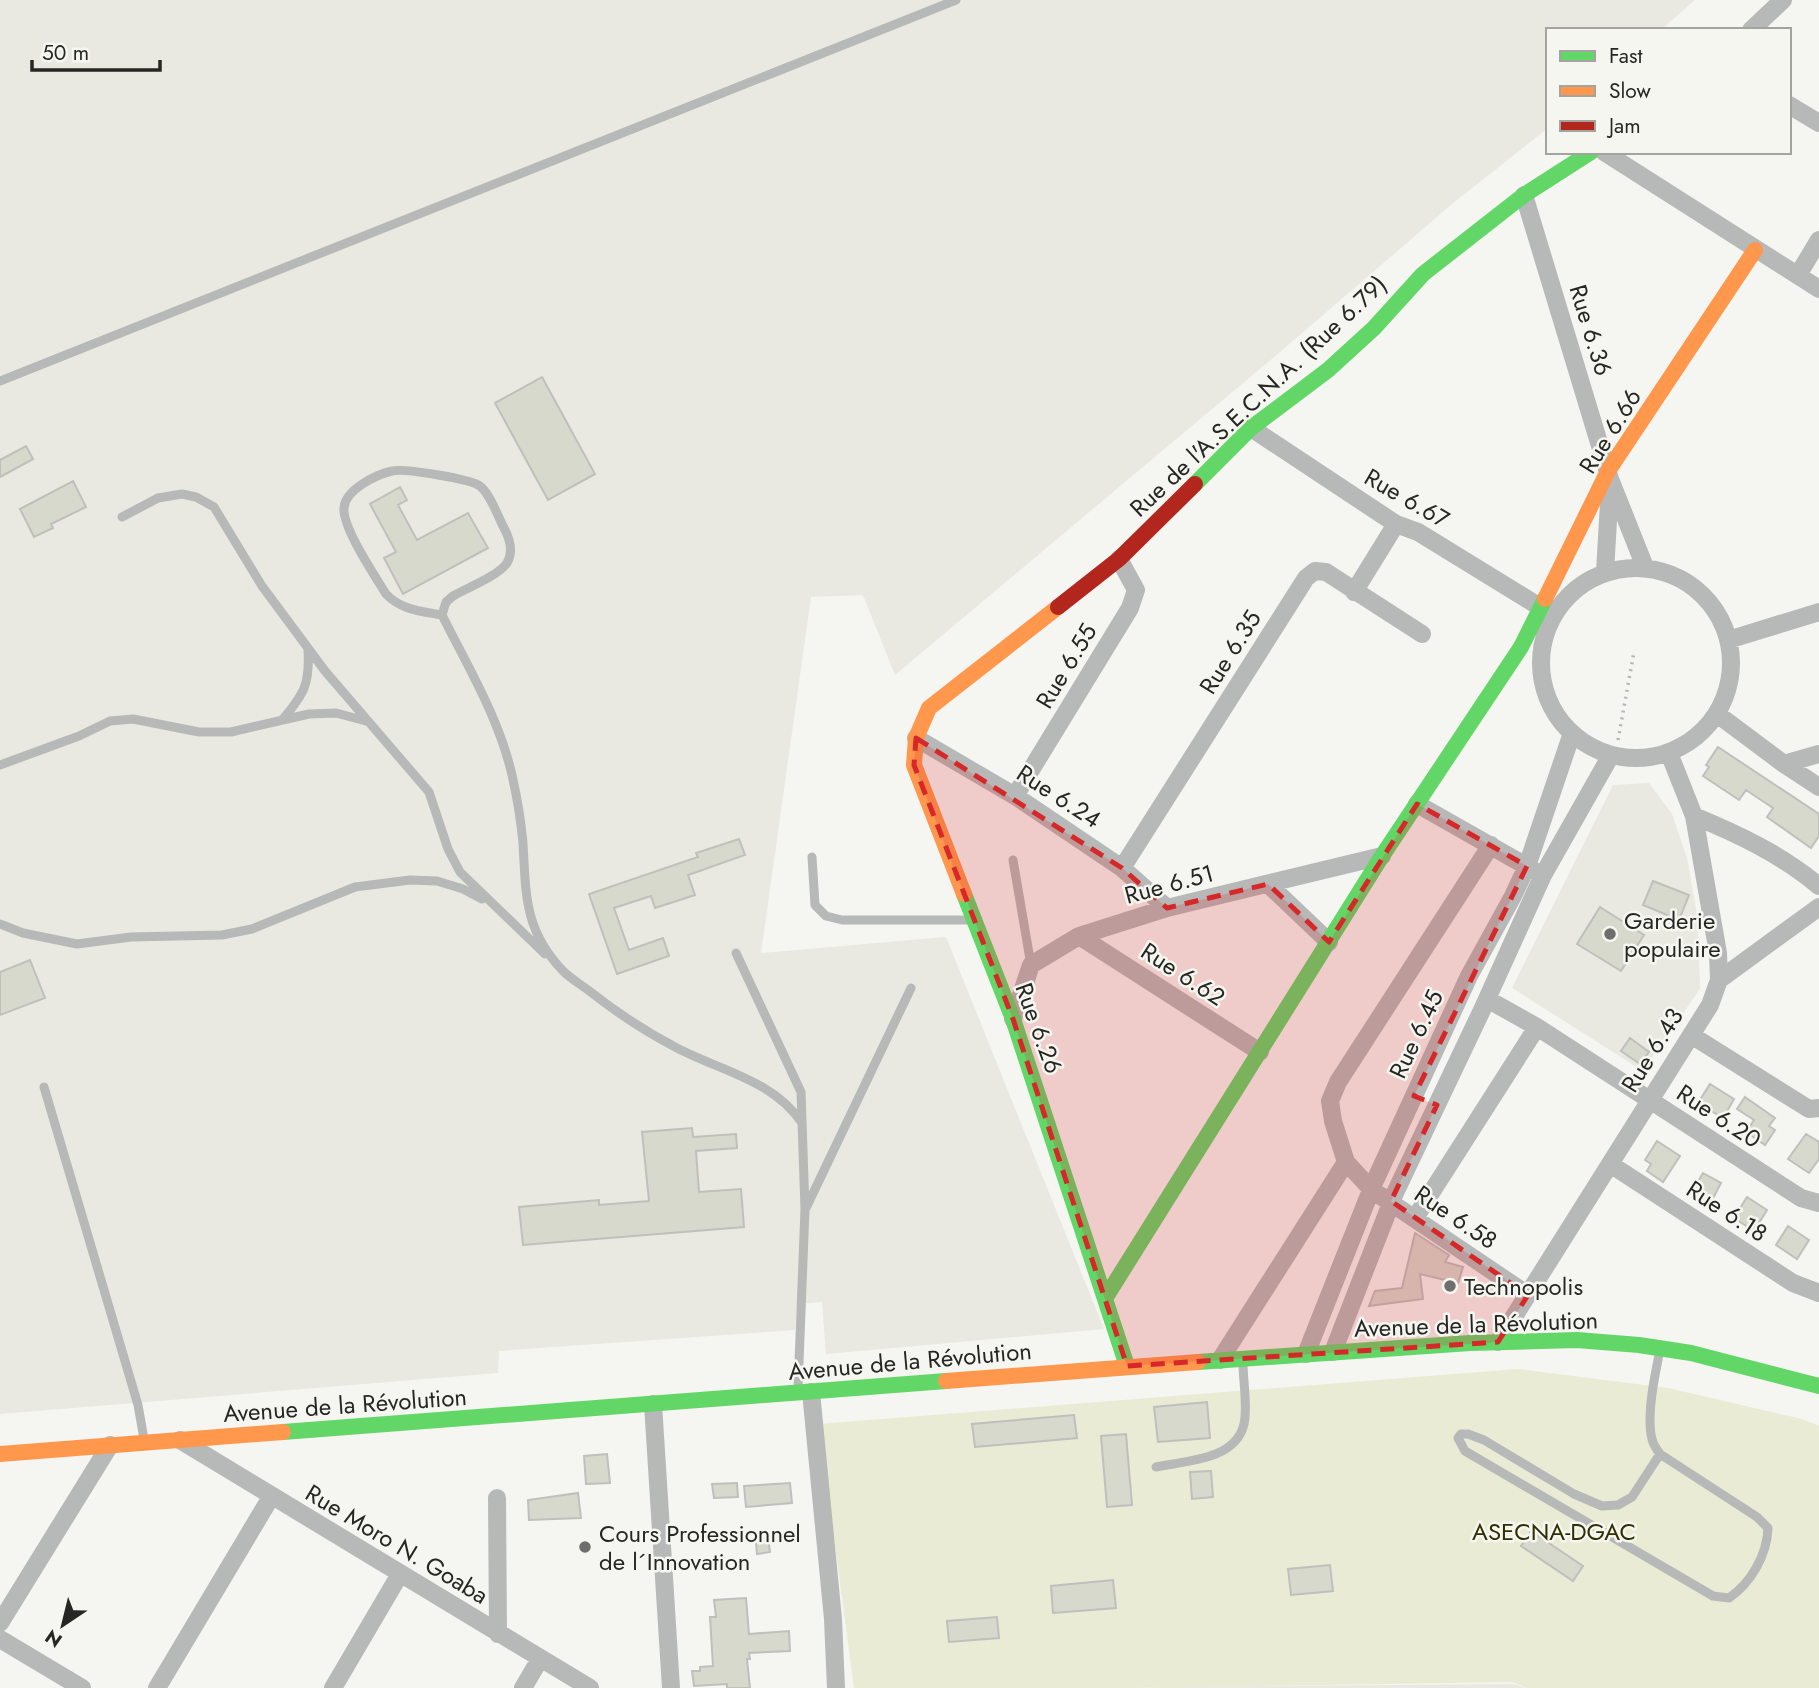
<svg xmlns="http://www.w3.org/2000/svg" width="1819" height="1688" viewBox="0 0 1819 1688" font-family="Jost,sans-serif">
<rect width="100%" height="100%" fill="#f5f5f2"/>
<path fill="#e9e9e1" d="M0,0H1695L1661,30H1548V128L1452,204L1280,352L895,675L863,595L811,597L761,953L946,937L1104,1329L826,1354L822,1302L797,1304L795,1330L499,1351L498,1373L0,1414Z
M1649,783L1672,814L1687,858L1698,920L1700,989L1643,1071L1512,988L1613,785Z
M1514,1684L1526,1688H1148L1161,1687Z"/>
<path fill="#e9ebd4" d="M1518,1369L1668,1388L1802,1419L1819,1426V1688H1527L1512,1682L1131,1688H854L819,1424Z"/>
<path fill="#d8d9cd" stroke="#bfbfbd" stroke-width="2" d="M542,377L595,474L548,500L495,403Z
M26,446L33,459L0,477V460Z
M73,481L86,507L51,524L53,528L34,537L20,509Z
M400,487L407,500L398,505L417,540L468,513L488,548L403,594L384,558L396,552L370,504Z
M1718,747L1819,814V836L1811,848L1767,817L1773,808L1746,790L1739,800L1703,776L1709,767L1706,765Z
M739,839L745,855L688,875L695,895L655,908L651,896L614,908L629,950L663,938L669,956L617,974L589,894L698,857L696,853Z
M1653,881L1689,895L1679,920L1643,905Z
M1600,907L1644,935L1621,971L1577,944Z
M30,960L45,998L0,1015V972Z
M1630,1038L1649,1052L1640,1064L1621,1051Z
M1710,1084L1734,1099L1723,1118L1698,1103Z
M1745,1097L1775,1118L1769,1126L1775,1130L1765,1145L1746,1132L1754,1120L1737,1109Z
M692,1128L693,1137L736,1134L737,1148L696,1151L699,1192L741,1189L744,1227L523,1245L519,1207L599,1200V1205L649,1201L642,1132Z
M1806,1134L1819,1142V1159L1809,1173L1788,1159Z
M1657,1141L1680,1156L1663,1182L1647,1171L1651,1164L1645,1160Z
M1703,1173L1721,1183L1710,1204L1691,1193Z
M1747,1197L1767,1210L1754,1231L1734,1218Z
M1788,1226L1809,1240L1797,1259L1776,1245Z
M1415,1233L1449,1255L1445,1262L1463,1267L1458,1283L1420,1274L1423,1299L1369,1306L1375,1291L1402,1288Z
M1207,1402L1210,1438L1158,1442L1154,1407Z
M1074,1415L1077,1438L975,1447L972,1424Z
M1126,1434L1132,1505L1107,1507L1101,1436Z
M607,1454L610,1483L586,1484L584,1456Z
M1211,1471L1213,1497L1192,1499L1190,1472Z
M737,1483L738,1497L714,1498L712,1484Z
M790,1483L792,1503L746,1507L744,1486Z
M578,1493L581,1518L529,1520L528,1500Z
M767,1530L770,1552L757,1554L755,1532Z
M1531,1531L1583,1566L1573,1581L1521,1546Z
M1330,1565L1333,1591L1291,1595L1288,1569Z
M1113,1580L1116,1608L1053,1613L1051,1586Z
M746,1598L749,1634L789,1631L790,1651L749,1653L750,1659H747L750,1688H727V1684L694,1686L692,1671H700V1667L713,1666L710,1617H716L714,1600Z
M997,1617L999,1638L949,1642L947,1621Z"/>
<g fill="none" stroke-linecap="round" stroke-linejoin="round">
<path stroke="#b6b7b6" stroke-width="3.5" stroke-dasharray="2 5" stroke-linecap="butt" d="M1618,740L1634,652"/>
<path stroke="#b7b8b8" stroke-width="9" d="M0,381L956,0
M122,517L158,498L182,494L196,497L214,507L262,586L325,671L429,792L448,849L460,872L545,954
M442,615L446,602L453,596C467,588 498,576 507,563C514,551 510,539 504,528C497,515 491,495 480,486C471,479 403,468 392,471C375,475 345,490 344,508C342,527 375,576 386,594C401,610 421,611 442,615C468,667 499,718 512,775C517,797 521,821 523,843C526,895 524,930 563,971C570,978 580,984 588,990C616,1012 646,1032 677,1048C721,1071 773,1080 802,1123
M283,719C304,694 310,684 308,650
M0,765L79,736L110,721L133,719L199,732H231L309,714L336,713L366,721
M812,857L815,905L826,916L842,920H972
M1013,860L1031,965
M0,924L23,933L77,944L131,937L222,935L252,929L355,887L410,880L437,881L463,889L482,899
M736,953L801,1092L805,1209L798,1388
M44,1087L138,1405L144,1439
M806,1208L911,988
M1660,1454L1632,1497L1618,1505L1602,1506L1574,1494L1484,1440L1468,1434H1461L1458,1438L1465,1451L1713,1596L1729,1598C1751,1583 1767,1555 1768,1528L1757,1517L1660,1454C1657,1450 1653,1444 1652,1439C1646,1416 1655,1374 1660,1350
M1156,1467C1186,1461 1236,1460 1244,1424C1248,1406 1243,1382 1243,1363"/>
<path stroke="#b7b8b8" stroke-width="18" d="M1751,30L1783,0
M1789,105L1819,123
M1604,152L1819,289
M1524,195L1610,479L1645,567
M1798,275L1819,240
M1251,428L1396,524L1418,532L1540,607
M1541 663a95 95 0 1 1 190 0a95 95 0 1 1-190 0Z
M1605,572L1610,486
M1354,592L1396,524
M1728,640L1819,612
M1717,714L1784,764L1819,787
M916,738L1015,796L1122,868L1167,908
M1784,764L1819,754
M1015,796L1130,608L1136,590L1119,559
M1417,804L1535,871
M1694,816C1738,834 1782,855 1819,886
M1491,845L1338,1082L1330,1101L1333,1121L1346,1162L1372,1190L1528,1295
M1122,868L1306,578L1315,571L1326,572L1422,634
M1268,884L1329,942
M1079,936L1260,1052
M1719,980L1819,907
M1487,999L1537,1027L1801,1198L1819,1203
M1013,1019L1031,965L1079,936L1167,908L1382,856
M1691,1035L1809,1109L1819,1108
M1610,1164L1793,1283L1819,1293
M1415,1218L1537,1027
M1498,1342L1710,1005L1719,980L1718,953L1694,816L1669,753
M1333,1352L1395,1193L1482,1010L1543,875L1611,755
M1306,1354L1373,1185L1469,976L1513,896L1527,866L1571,736
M1220,1360L1346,1162
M811,1392L833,1619L836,1688
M653,1404L671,1688
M180,1440L590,1688
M497,1498L498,1634
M0,1623L110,1445
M0,1639L82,1688
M157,1688L271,1497
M333,1688L400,1574
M523,1688L540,1659"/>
<path stroke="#63d668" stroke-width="16" d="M1195,484L1251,428L1328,370L1374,328L1423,274L1524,195L1591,152
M964,894L1013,1019L1127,1366
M1106,1297L1382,856L1521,647L1545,599
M1198,1362L1470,1343L1577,1340L1639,1345L1691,1353L1819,1386
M283,1432L946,1381"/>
<path stroke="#ff974d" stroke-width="16" d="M1545,599L1608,471L1755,250
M964,894L914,765L916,738L929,708L1058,607
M946,1381L1198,1362
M0,1454L283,1432"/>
<path stroke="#b3261e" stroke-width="16" d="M1058,607L1119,559L1195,484"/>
</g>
<path fill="#d62828" fill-opacity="0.2" stroke="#d62828" stroke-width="5" stroke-dasharray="14 9" stroke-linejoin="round" d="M916,738L1122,868L1167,908L1268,884L1329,942L1417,804L1527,866L1414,1096L1437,1105L1391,1201L1528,1295L1498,1342L1127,1366L1013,1019L914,765Z"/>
<g fill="#6e6e6c" stroke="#f6f6f1" stroke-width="2.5">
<circle cx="1610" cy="934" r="7"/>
<circle cx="1450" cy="1286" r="7"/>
<circle cx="585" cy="1547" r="7"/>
</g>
<g text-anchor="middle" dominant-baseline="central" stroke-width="5" stroke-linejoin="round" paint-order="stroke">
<g font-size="24" fill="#262624" stroke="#f6f6f1">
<text transform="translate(1591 330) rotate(73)">Rue 6.36</text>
<text transform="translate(1258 396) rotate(-43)">Rue de l'A.S.E.C.N.A. (Rue 6.79)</text>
<text transform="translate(1610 431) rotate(-58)">Rue 6.66</text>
<text transform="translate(1407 498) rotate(30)">Rue 6.67</text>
<text transform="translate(1230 652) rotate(-58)">Rue 6.35</text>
<text transform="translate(1066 666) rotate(-59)">Rue 6.55</text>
<text transform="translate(1059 796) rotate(33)">Rue 6.24</text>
<text transform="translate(1169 884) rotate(-15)">Rue 6.51</text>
<text transform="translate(1183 974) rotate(33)">Rue 6.62</text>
<text transform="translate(1039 1028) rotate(70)">Rue 6.26</text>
<text transform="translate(1416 1034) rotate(-65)">Rue 6.45</text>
<text transform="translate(1652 1050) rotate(-58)">Rue 6.43</text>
<text transform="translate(1719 1116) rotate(33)">Rue 6.20</text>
<text transform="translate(1727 1211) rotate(33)">Rue 6.18</text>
<text transform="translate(1456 1217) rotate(34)">Rue 6.58</text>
<text transform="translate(1476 1324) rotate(-2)">Avenue de la Révolution</text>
<text transform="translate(910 1361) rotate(-5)">Avenue de la Révolution</text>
<text transform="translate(345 1405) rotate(-4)">Avenue de la Révolution</text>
<text transform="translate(397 1544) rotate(31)">Rue Moro N. Goaba</text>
</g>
<g font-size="24" fill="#262624" stroke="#f6f6f1" text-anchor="start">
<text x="1624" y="920">Garderie<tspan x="1624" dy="28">populaire</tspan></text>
<text x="1464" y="1286">Technopolis</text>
<text x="599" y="1533">Cours Professionnel<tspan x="599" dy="28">de l´Innovation</tspan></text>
</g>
<g font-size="24" fill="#2f2f02" stroke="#f6f6f1">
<text x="1554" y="1531">ASECNA-DGAC</text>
</g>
</g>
<rect x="1546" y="28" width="245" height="126" fill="#f6f6f1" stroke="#a3a39f" stroke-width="2"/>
<rect x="1560" y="51" width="35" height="10" fill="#63d668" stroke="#a3a39f" stroke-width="2"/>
<text x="1609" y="63" font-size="21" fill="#262624">Fast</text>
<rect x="1560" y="86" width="35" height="10" fill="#ff974d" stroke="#a3a39f" stroke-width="2"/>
<text x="1609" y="98" font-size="21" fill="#262624">Slow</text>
<rect x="1560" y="121" width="35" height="10" fill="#b3261e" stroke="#a3a39f" stroke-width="2"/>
<text x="1609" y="133" font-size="21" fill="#262624">Jam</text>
<g transform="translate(63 1625) rotate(215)" stroke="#f6f6f1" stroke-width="5" paint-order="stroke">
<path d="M0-5L12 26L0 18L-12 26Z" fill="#262624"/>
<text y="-10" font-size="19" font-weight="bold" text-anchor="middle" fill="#262624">N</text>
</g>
<path d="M32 60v10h128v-10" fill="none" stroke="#262624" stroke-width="3.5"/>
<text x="42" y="60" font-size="21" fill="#262624" stroke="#f6f6f1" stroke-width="5" paint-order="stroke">50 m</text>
</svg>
